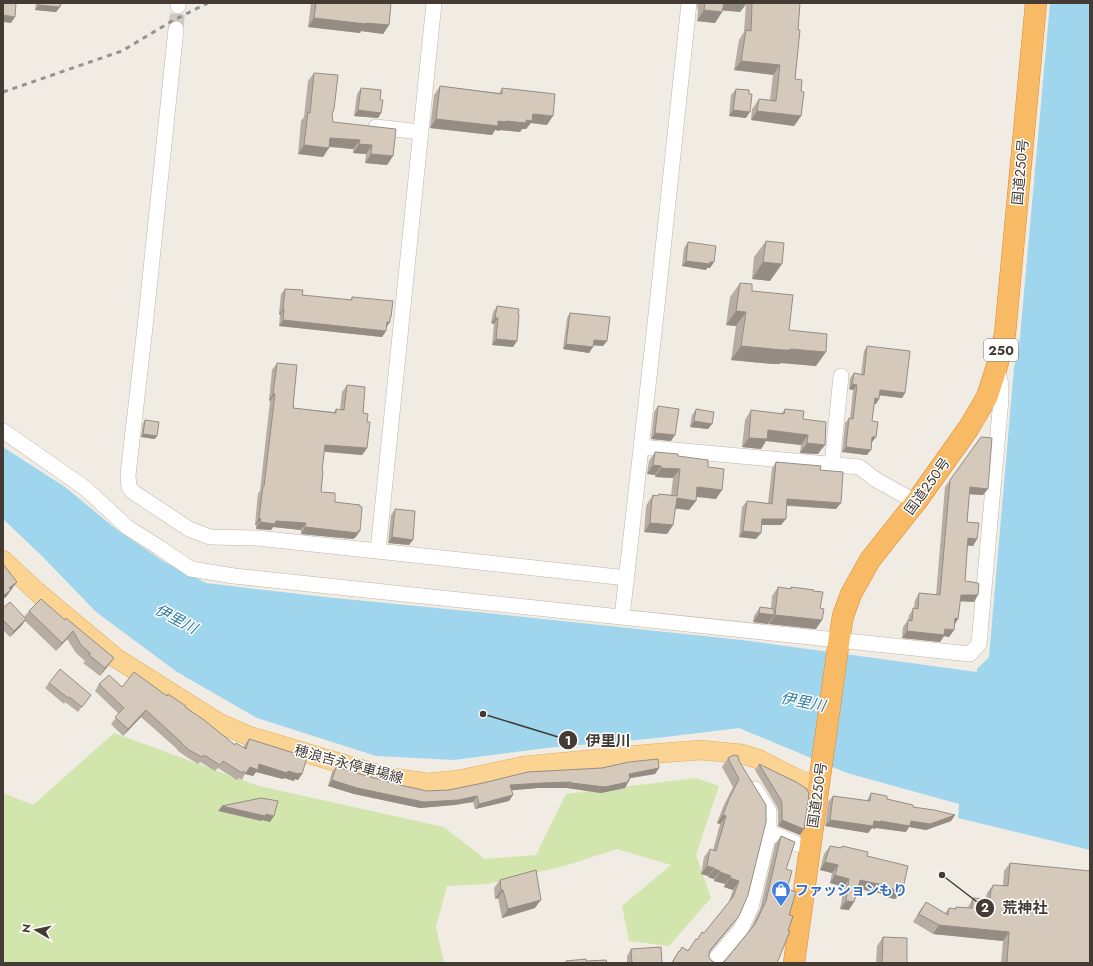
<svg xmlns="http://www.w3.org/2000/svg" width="1093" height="966" viewBox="0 0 1093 966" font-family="Jost,'Noto Sans JP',sans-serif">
<rect width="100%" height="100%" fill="#f1ece3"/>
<path fill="#d1e5ad" d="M114,733L259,786L444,827L485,859L536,855L566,794L696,778L719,786L696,855L711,898L669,946L629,941L622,906L671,865L617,849L564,866L487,884L447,886L436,927L444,963H3V793L33,805Z"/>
<path fill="#a0d6ed" d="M1050,3H1090V850L958,818L959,804L847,773L739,728L657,738L546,748L454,760L376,756L257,718L177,672L96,612L42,556L3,519V447L65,487L116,529L163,561L206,583L325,597L487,613L742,640L977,672V669L989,657L1014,367L1019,348Z"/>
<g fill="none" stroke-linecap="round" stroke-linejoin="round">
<path stroke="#cec9c0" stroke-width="15" stroke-dasharray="15 8" stroke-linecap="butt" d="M176,29L178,6"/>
<defs>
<path id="minor" d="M178,6V3
M176,29L145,327L128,475L129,487L133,492L189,529L210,537L257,538L627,578
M376,127L421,132
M3,431L85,488L127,527L160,548L191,569L234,576L970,654L979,644L1001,399V385L997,367
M641,447L859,467L878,481L916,502
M832,465L841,376
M378,551L434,3
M622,617L657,306L689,3
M769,832L797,844L810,847
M712,963L741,929L751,907L769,832V811L755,789"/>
<path id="major" d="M3,560L37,592L116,658L219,723L249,736L387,777L427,783L458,780L524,766L649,754L701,750L742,754L758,759L797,779L818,787"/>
<path id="highway" d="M794,963L839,640L843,616L851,594L870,560L916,502L968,429L987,397L997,366L1005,334L1036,3"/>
</defs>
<use href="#minor" stroke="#bfb5a9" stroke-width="16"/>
<use href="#major" stroke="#dfae63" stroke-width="20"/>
<use href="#highway" stroke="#d88c37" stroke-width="22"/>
<use href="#minor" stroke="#fff" stroke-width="15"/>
<use href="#major" stroke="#fbd393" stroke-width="19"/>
<use href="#highway" stroke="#f9ba66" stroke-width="21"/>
<path stroke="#939393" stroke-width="3" stroke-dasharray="5 5" stroke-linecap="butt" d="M3,92L122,51L172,21L208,3"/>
</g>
<path fill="#b7ada2" d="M36,3H61L56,12L35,10Z
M311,3H391L389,25L383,34L361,31L360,33L308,27Z
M697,3H800L798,30L795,79L801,91V116L794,126L751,120L752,109L759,99L770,100L773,75L734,70L739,40L744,32L746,4L740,12L723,10L715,23L697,21L698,11Z
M314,73L332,114L333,122L393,156L387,165L365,163L366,154L353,153V149L329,147L323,157L298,154L301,121L304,117L308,81Z
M440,86L499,93L502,88L547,125L531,123L526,129H522L520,132L500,130V131L495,130L492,135L430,128L434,95Z
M361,88L381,113L378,118L354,116L357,94Z
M736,89L749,94L746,118L729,116L731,95Z
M766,241L770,281L752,279L754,257Z
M688,242L714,262L710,268H707L706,270L682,266L684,248Z
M740,283L752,291L789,330L816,366L781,363L780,364H773L731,360L736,326L726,325L730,297Z
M285,289L302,295L350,300L352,297L390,319L386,327V331L382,337L279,326L280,315L279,314L281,294Z
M497,306L517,341L513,347L492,345L494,324L491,323L493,312Z
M570,313L607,341L603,346L593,345L589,353L563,349L567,318Z
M867,346L905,393L902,398L880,395L876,404L874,403L872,421L876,437L872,442L867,455L842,452L845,423L849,418L850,419L853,390L849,389L850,378L854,373L861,374L864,351Z
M277,363L293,408L334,412L336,409L340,410L342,392L347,385L367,422V448L362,455L324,452L322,471L321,492L335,502L360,507V531L355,538H354L353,539L301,534V530L273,527L271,530L256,529V525H255L258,493L260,491L270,401L269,400L272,370Z
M658,406L671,441L651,439L654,412Z
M696,409L712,424L708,429L690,427L692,415Z
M785,409L803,419L818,454L800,453L801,445L766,441L761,449L742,447L745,420L751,410L781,414Z
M145,420L155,439L141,437L143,423Z
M981,437L983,495L969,494L967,522L977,539L973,546L967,545L965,581L974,602L960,601L958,619L955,624L954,630L949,637L944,636L940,642L902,638L903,627L908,620L909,615L914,608L915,600L919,593L936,595L945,487Z
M655,452L678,456L708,467L716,499L696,497V501L689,510L675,508L673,525L667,534L644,532L646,507L647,504L653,495L658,496L659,494L671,496L673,478L655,477V475L647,474L649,461Z
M776,462L820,470L836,509L787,506L781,525H762L756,539L739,537L742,507L747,501L768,503L772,468Z
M395,509L409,545L388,543L391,515Z
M778,587L790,589L791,587L816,629L769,624V621L768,624L753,622L754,616L760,607L771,608L772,596Z
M3,608L24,617L29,611L65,620L114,658L100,676L83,663L85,661L76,653L67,639L56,651L25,621L22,625L10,637L3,630Z
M49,683L91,695L78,712L65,702L64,704L45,688Z
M99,684L122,687L167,696L168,694L235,745L244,748V746L249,739L302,774L298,780L295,779L294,781L284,778L283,779L256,772L253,776L245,774L242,780L239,778L237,780L218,768L215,771L200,762L198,764L185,756L177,750V749L141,717L123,736L111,724L119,714L95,691Z
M728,758L739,761V916L733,924L710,952L709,957L712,961L716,963H671L679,951H680L682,947L688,950L697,940L704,933L728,904L733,890L724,887L725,884L714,881V879L708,877V876L701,874L704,857L710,849L713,850L720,824L717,823L723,807L733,787L722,767Z
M759,764L796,782L800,835L778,826V811L777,807L755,770Z
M336,767L400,785L427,791L449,790L659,768L655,774L630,778L625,788L601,793L567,788H538L511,790L509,801L475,809L473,802L454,805L420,808L354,794L328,786L332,772Z
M871,793L887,799L913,807L955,815L951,821L926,830L909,827L906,832L876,828L875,829L872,828L868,833L825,826L828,802L833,796L866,801L867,800Z
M781,836L786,869L787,889L789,915L725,961L750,930L760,909L775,844Z
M830,846L841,848L842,846L867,856L898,897L895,899L882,896L883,894L857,888L849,910L840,909L844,887L830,883L832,873L820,870L824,854Z
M1010,863L1090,963H1001L1003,941L933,934L913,922L920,910L926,902L945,913L949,908L955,909L956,907L967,908L968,907L973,898L985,899L987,893L993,885L1003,886L1004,871Z
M500,880L535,908L502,918L498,898L495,899L494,888Z
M883,937L907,963H876L877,946Z
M631,949L662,963H627V956Z"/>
<path fill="#958d84" d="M721,3H747L740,12L717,10Z
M39,5L60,7L56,12L35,10Z
M704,10L722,12L715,23L697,21Z
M3,15L15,17L11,23L3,22Z
M314,18L366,23L389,25L383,34L361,31L360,33L308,27Z
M741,61L780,65L773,75L734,70Z
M358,110L381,113L378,118L354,116Z
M733,110L750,112L746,118L729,116Z
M757,111L801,116L794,126L751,120Z
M533,114L553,116L547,125L531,123L526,129H522L520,132L500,130V131L495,130L492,135L430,128L436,119L506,121L526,120Z
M330,138L360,140L353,149L324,146Z
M359,144L372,145L366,154L353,153Z
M304,145L329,148L323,157L298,154Z
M371,154L393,156L387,165L365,163Z
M686,261L710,262H714L710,268H707L706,270L682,266Z
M763,262L782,264L770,281L752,279Z
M283,309H284L280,315L279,314Z
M736,311L746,312L736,326L726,325Z
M390,317H391L388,322H390L386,328H383Z
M495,318H498L494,324L491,323Z
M283,320L386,331L382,337L279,326Z
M496,339L517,341L513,347L492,345Z
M594,340L607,341L603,346L590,345Z
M566,344L593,347L589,353L563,349Z
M741,346L791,349L826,352L816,366L781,363L780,364H773L731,360Z
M852,384L857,385L853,390L849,389Z
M880,390L905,393L902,398L877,395Z
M273,394H275L270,401L269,400Z
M875,398L879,399L876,404L871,403Z
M694,421L712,424L708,429L690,427Z
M768,430L808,435L801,445L766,441L761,449L742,447L749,438Z
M655,433L675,435L671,441L651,439Z
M143,434L157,436L155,439L141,437Z
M872,437H876L872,442H869Z
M807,443L825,445L818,454L800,453Z
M325,445L367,448L362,455L320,451Z
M846,447L871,450L867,455L842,452Z
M653,465L661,466L655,475L647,474Z
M661,468L680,469L673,478L655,477Z
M697,487L722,490L716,499L691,496Z
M970,487L988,489L983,495L965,494Z
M677,498L696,501L689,510L670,508Z
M787,499L841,503L836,509L783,505Z
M259,518L261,519L256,525H255Z
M762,519H786L781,525H758Z
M276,521L306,523L301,530L273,527L271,530L256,529L260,522Z
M650,523L673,525L667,534L644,532Z
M305,527L358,531H360L355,538H354L353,539L301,534Z
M743,531L761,533L756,539L739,537Z
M392,537L413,540L409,545L388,543Z
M968,538L977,539L973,546L963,545Z
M17,582L6,597L3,599V596L9,588Z
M961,595H978L974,602L956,601Z
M759,613L774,615L768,624L753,622Z
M775,615L822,620L816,629L769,624Z
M955,618L958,619L954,625Z
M26,619L22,625L10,637L14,631Z
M945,629L954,630L949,637L944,636L940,642L902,638L907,631Z
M73,631L67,639L56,651L62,643Z
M114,658L108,666L100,676L105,668Z
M146,710L141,717L123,736L128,729Z
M259,764L288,771L299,773L302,774L298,780L295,779L294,781L284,778L283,779L256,772L253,776L245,774L250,767Z
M659,768L655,774L625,779L629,774Z
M630,779L625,788L601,793L567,788L571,783Z
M332,780L357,788L477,796L473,802L454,805L420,808L354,794L328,786Z
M571,782L567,788H538L506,791L510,785L542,783Z
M513,795L509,801L475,809L479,804Z
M222,806L274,816L270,822L262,820L261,821L218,811Z
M723,815L726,816L720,824L717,823Z
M955,815L951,821L926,830L909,827L906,832L876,828L875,829L872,828L868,833L825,826L830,820L874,821H911Z
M782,820L804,829L800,835L778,826Z
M825,862L838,865L832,873L820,870Z
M707,866L714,868L708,876L701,874Z
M714,869L720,871L714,879L708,877Z
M720,872L731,876L725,884L714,881Z
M835,875L849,879L844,887L830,883Z
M730,878L739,881L733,890L724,887Z
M860,880L888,886L883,894L854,888Z
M888,888H903L895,899L882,896Z
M501,890H503L498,898L495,899Z
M541,900L535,908L502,918L508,909Z
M846,901L854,902L849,910L840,909Z
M739,916L733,924L705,957L711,949Z
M939,925L1009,932L1003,941L933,934Z"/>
<path fill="#d5c9bc" stroke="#958d84" d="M3,3H16L15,17L3,15Z
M39,3H61L60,7L39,5Z
M316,3H391L389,25L366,23V24L314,18Z
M705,3H724L722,12L704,10Z
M752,3H800L798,30H800L795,79L802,80L801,91L804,92L801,116L757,111L759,99L776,101L780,65L741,61L746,30L751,31Z
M314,73L338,75L334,109L332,114L333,122L396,129L393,156L371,154L372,145L359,144L360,140L330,138L329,148L304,145L308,112L310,113Z
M440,86L502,94V88L555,94L553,116L533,114L532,121L526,120V123L506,121V122L498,121V126L436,119Z
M361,88L381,90L380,100H383L381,113L358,110Z
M736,89L749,90V94H752L750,112L733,110Z
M766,241L784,243L782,264L763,262Z
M688,242L716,246L714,262H710V264L686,261Z
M740,283L752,284V291L793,295L789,330L827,334L826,352L791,349L790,350H783L741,346L746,312L736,311Z
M285,289L303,290L302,295L352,300V297L393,301L391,317H390V322H387L386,331L283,320L284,309H283Z
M497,306L519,309L518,315H519L517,341L496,339L498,318H495Z
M570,313L610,317L607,341L594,340L593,347L566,344Z
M867,346L910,351L905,393L880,390L879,399L875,398L872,421L878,422L876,437H872L871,450L846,447L849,418L853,419L857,385L852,384L854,373L864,375Z
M277,363L297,365L293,406H294L293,408L336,413V409L344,410L347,385L365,387L363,413L368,414L367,422H370L367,448L325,445L322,471H323L321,492L335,493V502L360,505V507H362L360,531H358V533L305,527L306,523L276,521L275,524L260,522L261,519L259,518L263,486H264L275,394H273Z
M658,406L679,409L675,435L655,433Z
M696,409L714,412L712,424L694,421Z
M785,409L804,411L803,419L826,422L825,445L807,443L808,435L768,430L767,439L749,438L751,410L784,414Z
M145,420L159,422L157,436L143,434Z
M981,437L992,438L988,489L970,487L967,522L979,523L977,539L968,538L965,581L978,583L979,584L978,595H961L958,619L955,618L954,630L945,629L944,635L907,631L908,620L912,621L913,608L918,609L919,593L940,595L950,480Z
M655,452L678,454V456L708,460V467L724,469L722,490L697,487L696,501L677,498L673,525L650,523L652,498H653V495L658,496L659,494L677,496L680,469L661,468V466L653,465Z
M776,462L821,466L820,470L843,472L841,503L787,499L786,519H762L761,533L743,531L747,501L772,504Z
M395,509L415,511L413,540L392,537Z
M3,564L17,582L9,588L11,590L3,596Z
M778,587L791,589V587L814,590L813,591L823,592L820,608L824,609L822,620L775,615Z
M41,599L65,620L66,618L114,658L105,668L89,655L90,653L81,645L73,631L62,643L29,611Z
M10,602L26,619L14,631L3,620V608Z
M760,607L774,609V615L759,613Z
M60,669L91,695L82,707L69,697L68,698L49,683Z
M134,672L167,696L168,694L186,706L185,707L204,720L235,745L236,743L246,749L249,739L307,757L302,774L299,773L298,774L288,771L287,773L259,764L258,770L250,767L246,773L243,771L242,773L223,761L220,765L204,755L202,757L189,750L181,743H182L146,710L128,729L115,717L124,708L99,684L109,675L122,687Z
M734,755L738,756L739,761L766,805V822L748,895L739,916L711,949L709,953V957L712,961L716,963H672L679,951H680L682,947L688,951L696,939L697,940L702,932L704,933L733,897L739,881L730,878L731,876L720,872V871L714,869V868L707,866L710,849L716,851L726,816L723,815L729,799L739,779L728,758Z
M658,759L659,768L629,774L630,779L628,780V782L605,787L571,783V782L542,783L510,785L513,795L479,804L477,796L458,800L424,802L357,788L332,780L336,767L388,782L401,784L400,785L427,791L449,790L483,783L528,772L602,768L629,762Z
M759,764L796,782L807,789L809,794L804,829L782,820V805L781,800Z
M871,793L887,796V799L913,805V807L934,810L955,815L930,824L911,821L910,826L880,821V822L874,821L873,826L830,820L833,796L870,801Z
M261,798L278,801L274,816L266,814L265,816L222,806Z
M781,836L795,842L786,869L792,871L787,889L796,892L789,915L793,916L788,931H790L777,963H721L725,961L755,924L766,901Z
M830,846L841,848L842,846L868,852L867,856L908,866L903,888H901V891L888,888V886L860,880L854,902L846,901L849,879L835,875L838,865L825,862Z
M1010,863L1090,871V963H1007L1009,932L939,925L919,914L926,902L948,915L949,908L956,909V907L972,908L973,898L990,899L991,889H992L993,885L1008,886Z
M536,870L541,900L508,909L503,890H501L500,880Z
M883,937L907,938V963H882Z
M661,947L662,963H632L631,949Z
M586,959V961L606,960L607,963H566V961Z"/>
<defs>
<symbol id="shop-pin" viewBox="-11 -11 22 30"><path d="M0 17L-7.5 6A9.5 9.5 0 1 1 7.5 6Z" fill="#3f7fe0" stroke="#fff"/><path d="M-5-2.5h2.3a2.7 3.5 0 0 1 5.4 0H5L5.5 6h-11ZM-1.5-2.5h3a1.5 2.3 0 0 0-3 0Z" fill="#fff"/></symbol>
</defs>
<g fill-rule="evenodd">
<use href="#shop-pin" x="770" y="879" width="22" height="30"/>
</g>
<g text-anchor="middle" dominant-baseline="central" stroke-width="3" stroke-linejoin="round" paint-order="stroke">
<rect fill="#fff" stroke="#7b7671" stroke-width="1" x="984" y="339" width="34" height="22" rx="3"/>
<g font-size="13" font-weight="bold" fill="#433b34">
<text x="1001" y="350">250</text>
</g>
<g font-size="14" fill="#433b34" stroke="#fff">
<text transform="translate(1020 172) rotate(-85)">国道250号</text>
<text transform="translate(927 486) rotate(-54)">国道250号</text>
<text transform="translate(349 764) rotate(15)">穂浪吉永停車場線</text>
<text transform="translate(817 795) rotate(-82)">国道250号</text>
</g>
<g font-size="14" font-weight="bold" fill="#366cbe" stroke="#fff" text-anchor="start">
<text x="795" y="890">ファッションもり</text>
</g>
<g font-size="15" font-style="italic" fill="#2f7da3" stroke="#fff">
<text transform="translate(176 619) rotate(28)">伊里川</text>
<text transform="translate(803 702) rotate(11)">伊里川</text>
</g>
</g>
<path fill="none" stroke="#433b34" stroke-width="1.5" d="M483 714L568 740M942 875L985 908"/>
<g fill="#433b34" stroke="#fff" stroke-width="1.5">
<circle cx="483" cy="714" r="4"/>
<circle cx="942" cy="875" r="4"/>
<circle cx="568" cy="740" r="10"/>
<circle cx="985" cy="908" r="10"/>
</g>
<g font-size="12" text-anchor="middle" font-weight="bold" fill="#fff">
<text x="568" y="745">1</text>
<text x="985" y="912">2</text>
</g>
<g font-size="15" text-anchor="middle" font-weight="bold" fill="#433b34" stroke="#fff" stroke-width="3" stroke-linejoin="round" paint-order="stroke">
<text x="608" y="746">伊里川</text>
<text x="1025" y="913">荒神社</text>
</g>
<rect width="1093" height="966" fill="none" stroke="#433b34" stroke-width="8"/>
<g transform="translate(36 930) rotate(279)" stroke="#ffffff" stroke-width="3" paint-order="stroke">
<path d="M0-3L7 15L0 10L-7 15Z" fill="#433b34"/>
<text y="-6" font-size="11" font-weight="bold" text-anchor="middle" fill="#433b34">N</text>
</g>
</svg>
